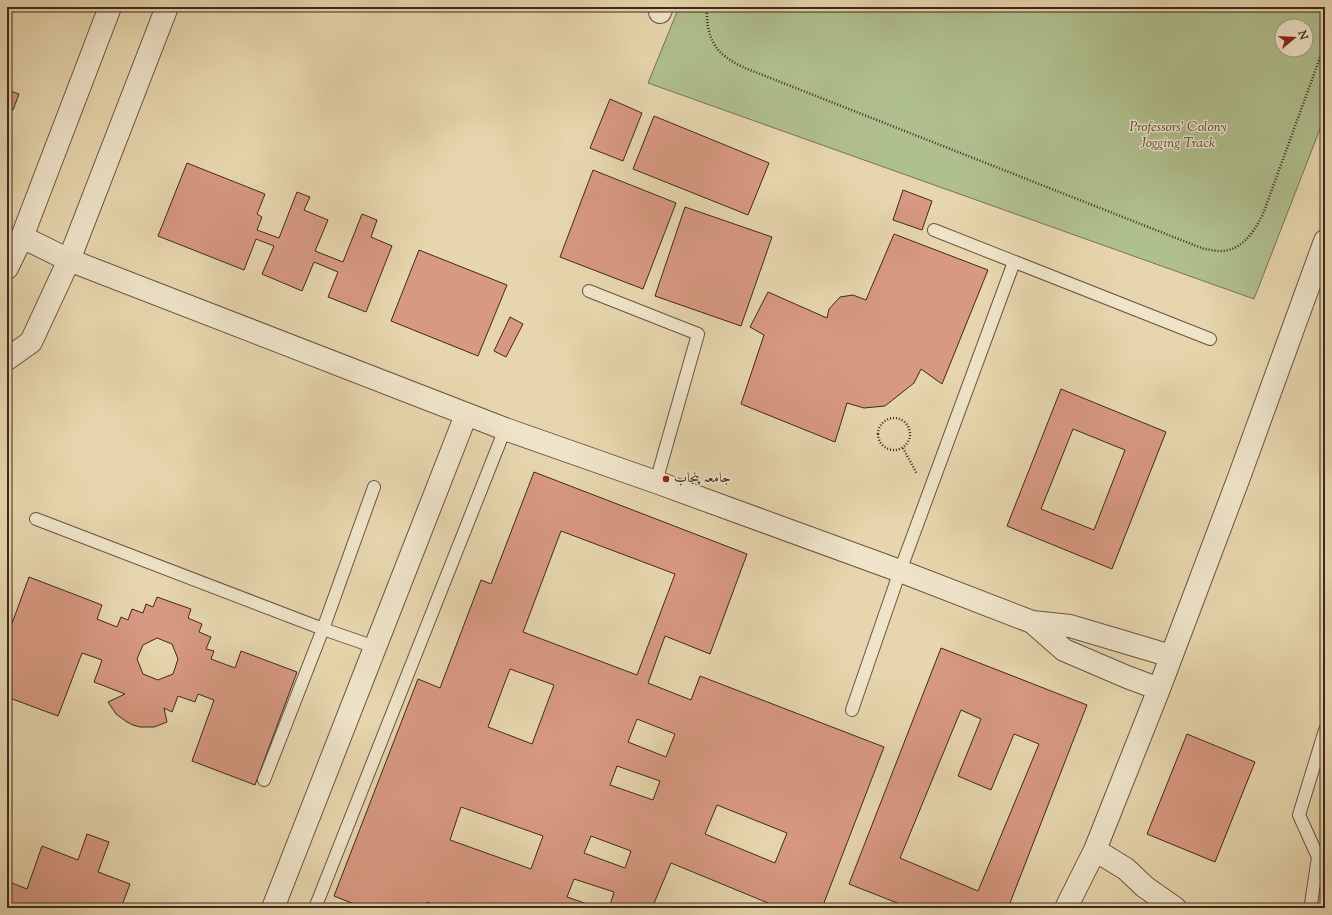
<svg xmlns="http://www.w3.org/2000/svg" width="1332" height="915" viewBox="0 0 1332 915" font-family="'Sorts Mill Goudy',Amiri,serif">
<rect width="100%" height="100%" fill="#e7d6ad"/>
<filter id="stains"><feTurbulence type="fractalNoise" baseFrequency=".005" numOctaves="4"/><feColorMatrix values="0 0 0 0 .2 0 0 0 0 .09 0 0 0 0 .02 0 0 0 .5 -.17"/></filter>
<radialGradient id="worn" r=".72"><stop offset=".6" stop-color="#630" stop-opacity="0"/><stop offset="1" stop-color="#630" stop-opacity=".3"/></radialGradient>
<path fill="#b0bf8e" stroke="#787456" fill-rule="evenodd" d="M679,7H1325V116L1254,299L648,83ZM1282,26H1306V50H1282Z"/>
<path fill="#d79981" stroke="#3f281f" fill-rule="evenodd" d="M7,90L19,94L13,110L7,108Z
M610,99L642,113L623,161L590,148Z
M654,116L769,163L748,215L633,169Z
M187,163L265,194L257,214L262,217L257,230L279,238L297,192L310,197L304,210L328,220L315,251L343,262L362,214L377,220L371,237L392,246L366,312L328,297L338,272L314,262L302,291L262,274L274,246L256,239L244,270L158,236Z
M593,170L676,203L643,289L560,257Z
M903,190L932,201L922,230L893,220Z
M685,207L772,237L741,326L655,296Z
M894,234L988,270L942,384L921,369L914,383L885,406L864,408L847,403L835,442L741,404L764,335L750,327L768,292L827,318L829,309L840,297L853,295L866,300Z
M419,250L507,285L478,356L391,321Z
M510,317L523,324L506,357L494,351Z
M1061,389L1166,432L1112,569L1007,526ZM1073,429L1125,450L1094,530L1041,509Z
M534,472L747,554L710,654L665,636L648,683L691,700L700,676L884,747L822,908H766L768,903L671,863L652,908H609L614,892L574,879L567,897L599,908H443L427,902L424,908H364L334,896L418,679L440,688L481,580L491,584ZM561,531L675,574L637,675L523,632ZM510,669L554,685L532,744L488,727ZM637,719L675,734L666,757L628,742ZM617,766L660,781L653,800L610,785ZM717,805L787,833L775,863L705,834ZM461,807L543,836L531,869L450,840ZM591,836L631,851L625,868L584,853Z
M29,577L102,605L97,619L117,627L121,617L128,620L132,609L143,613L146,604L153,607L157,597L191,609L188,618L202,624L199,632L211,637L206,649L214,651L211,659L235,668L241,651L297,672L255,785L192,761L214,700L198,694L195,702L178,696L172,712L164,708L167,722L154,727H140L133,725L127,722L116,714L108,702L125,694L94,682L102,660L82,653L58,716L7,697V637ZM157,638L172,644L178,659L173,674L158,680L143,674L137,659L143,645Z
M941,648L1087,705L1008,908H910L849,884ZM961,710L981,719L958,776L991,790L1014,734L1039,744L978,891L900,858Z
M1187,734L1255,762L1215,862L1147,834Z
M87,834L109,842L98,872L130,884L121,908H7V881L27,889L42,846L78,860Z"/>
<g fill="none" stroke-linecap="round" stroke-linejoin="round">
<defs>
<path id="lane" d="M934,230L1210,339
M589,291L698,334L656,482
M36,519L323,629L375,647
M852,710L900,571L1014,262
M264,780L323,629L374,487
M315,908L505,429
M1309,908L1311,904L1318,857L1299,815L1325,730"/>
<path id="street" d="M660,12L662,7
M22,237L69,260L505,429L656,482L900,571L1032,622L1070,626L1171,656
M7,268L22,237L110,7
M7,359L31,342L69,260L167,7
M1032,622L1064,650L1127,677L1159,689
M1095,850L1126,869L1145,887L1175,908
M273,908L466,415
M1066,908L1095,850L1159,689L1238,480L1325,241"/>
</defs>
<use href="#lane" stroke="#695442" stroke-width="14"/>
<use href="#street" stroke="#695442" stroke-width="24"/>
<path stroke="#3f281f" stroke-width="2.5" stroke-dasharray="1 2" stroke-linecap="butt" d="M707,7C706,26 710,46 726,57C732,62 739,65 745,68L1204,249C1209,249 1214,251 1220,251C1242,251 1254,232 1263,214L1325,44
M878 434a16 16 0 1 1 32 0a16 16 0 1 1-32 0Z
M903,448L917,474"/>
<use href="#lane" stroke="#efe4ca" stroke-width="12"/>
<use href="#street" stroke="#efe4ca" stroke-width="22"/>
</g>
<circle fill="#8f2418" stroke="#efe4ca" stroke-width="1.5" cx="666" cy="479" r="4"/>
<g text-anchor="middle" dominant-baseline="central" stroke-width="3" stroke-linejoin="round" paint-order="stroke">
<g font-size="14" font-style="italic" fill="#564635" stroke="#efe4ca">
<text x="1178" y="128">Professors' Colony<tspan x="1178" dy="16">Jogging Track</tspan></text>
</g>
<g font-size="14" fill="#3f281f" stroke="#efe4ca" text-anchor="start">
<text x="674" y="479">جامعہ پنجاب</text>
</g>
</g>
<rect width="1332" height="915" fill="none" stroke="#e7d6ad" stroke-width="24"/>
<rect x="8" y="8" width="1316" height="899" fill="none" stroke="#3f281f" stroke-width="2"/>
<rect x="12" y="12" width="1308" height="891" fill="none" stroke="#3f281f"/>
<g transform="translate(1294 38) rotate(72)"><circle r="19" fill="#efe4ca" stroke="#a99986"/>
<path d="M0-3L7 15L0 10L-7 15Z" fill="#8f2418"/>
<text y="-6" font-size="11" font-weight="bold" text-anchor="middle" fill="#3f281f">N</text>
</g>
<rect width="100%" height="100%" filter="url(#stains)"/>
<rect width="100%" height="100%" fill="url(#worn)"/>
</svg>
